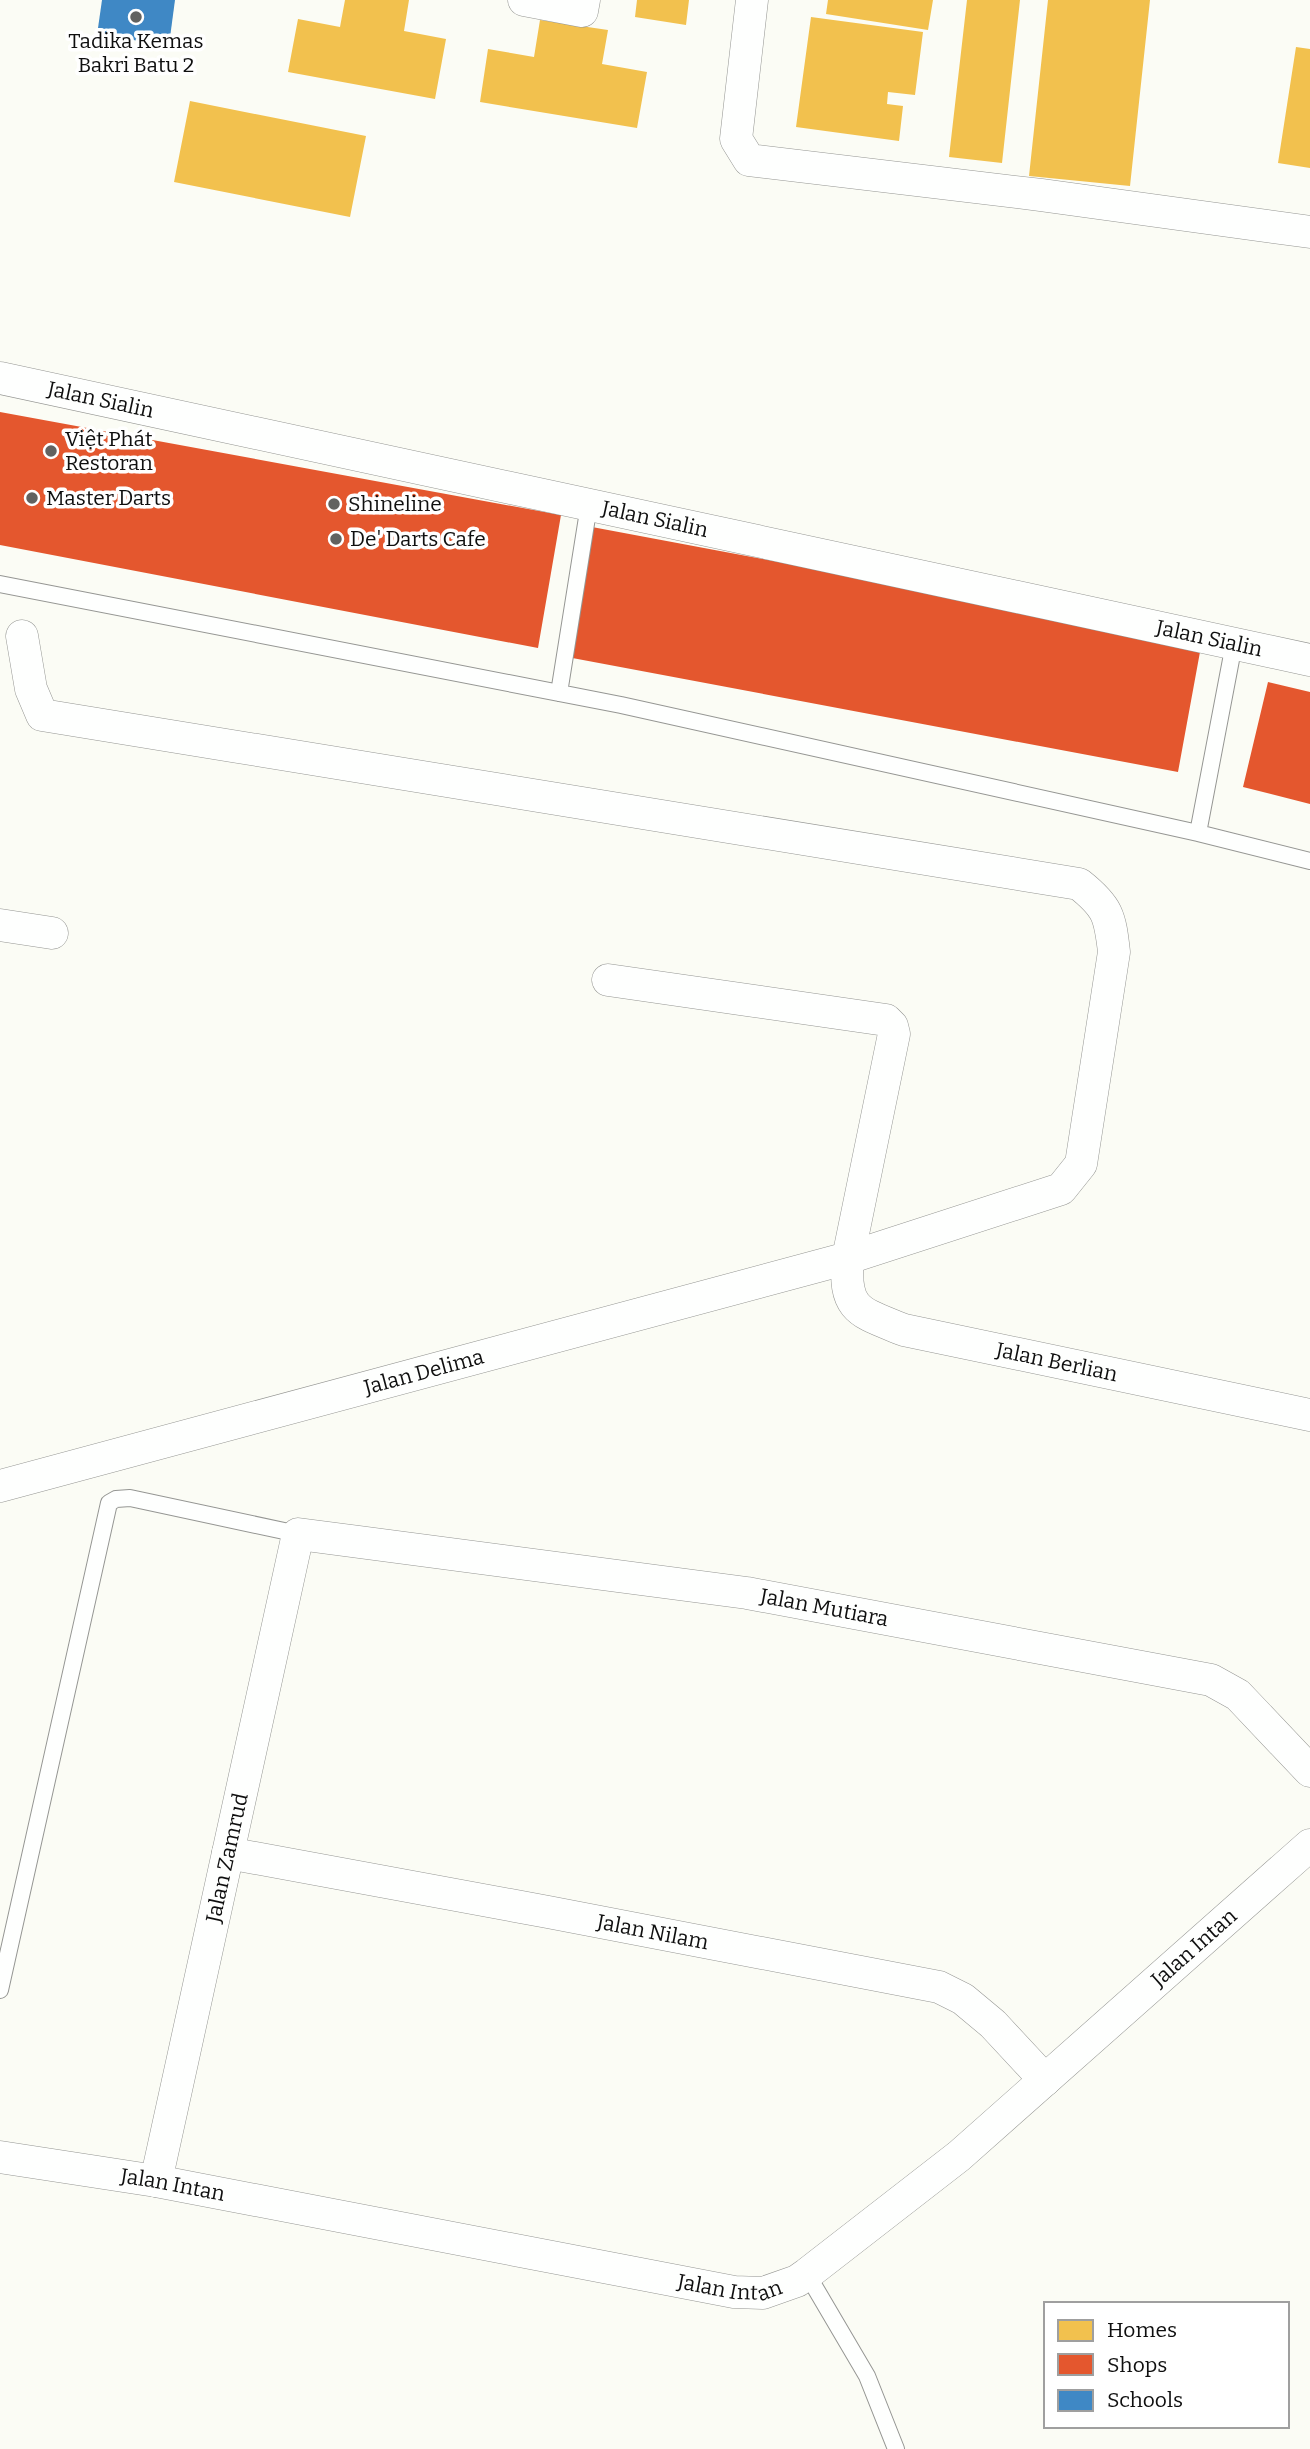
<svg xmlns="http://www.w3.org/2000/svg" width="1310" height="2449" viewBox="0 0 1310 2449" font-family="Bitter,serif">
<rect width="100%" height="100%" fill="#fbfcf5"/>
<path fill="#f2c14e" d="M345,0H409L404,31L446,39L435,99L288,72L298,19L340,27Z
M637,0H689L686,25L635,17Z
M828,0H933L928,30L826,14Z
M967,0H1020L1002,163L949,157Z
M1048,0H1150L1130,186L1029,176Z
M811,17L923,32L915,95L888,92L887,104L903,106L899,141L796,127Z
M540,20L608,30L602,64L647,72L637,128L480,102L488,49L534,57Z
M1296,47L1310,49V168L1278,163Z
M190,101L366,136L350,217L174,182Z"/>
<path fill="#e4572e" d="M0,412L561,515L538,648L0,545Z
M592,527L1202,641L1178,772L567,657Z
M1268,682L1310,692V804L1243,787Z"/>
<path fill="#3f88c5" d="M102,0H175L169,45L97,35Z"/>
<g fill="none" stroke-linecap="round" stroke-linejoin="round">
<defs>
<path id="service" d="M0,584L621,705L1198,833L1310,861
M559,693L589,505
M1198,833L1234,644
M0,1990L109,1503L116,1499L130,1498L298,1534
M807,2274L867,2376L896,2449"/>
<g id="minor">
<path d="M524,0L582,11L584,0"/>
<path d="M752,0L736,139L749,160L1041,195L1310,232"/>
<path id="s1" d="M0,378L1310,660"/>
<path d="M0,925L52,933"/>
<path id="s2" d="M608,980L886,1020L892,1026L894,1034L848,1258C843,1311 860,1312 904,1330L1310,1415"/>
<path id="s3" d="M0,1486L848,1258L1061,1189L1081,1164L1114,952C1110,916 1108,907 1079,884L42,715L31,689L22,636"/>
<path id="s4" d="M228,1853L548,1912L939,1987L963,1999L993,2024L1045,2080"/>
<path id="s5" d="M0,2157L156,2181L734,2292L763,2293L797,2281L807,2274L959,2156L1310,1845"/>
<path id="s6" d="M156,2181L298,1534L747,1593L1211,1680L1238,1695L1310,1771"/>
</g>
</defs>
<use href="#service" stroke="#959693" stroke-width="18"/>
<use href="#minor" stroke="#959693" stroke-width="33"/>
<use href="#service" stroke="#fefffe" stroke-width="16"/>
<use href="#minor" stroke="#fefffe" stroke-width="32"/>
</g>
<g fill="#626260" stroke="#fff" stroke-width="2.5">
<circle cx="136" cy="17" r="7"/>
<circle cx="51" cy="451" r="7"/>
<circle cx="32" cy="498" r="7"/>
<circle cx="334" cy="504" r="7"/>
<circle cx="336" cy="539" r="7"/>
</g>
<g text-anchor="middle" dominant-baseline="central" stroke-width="7" stroke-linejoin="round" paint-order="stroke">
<g font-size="21" fill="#0f0f0f" stroke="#fff" text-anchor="start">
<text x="136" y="41" text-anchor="middle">Tadika Kemas<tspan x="136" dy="24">Bakri Batu 2</tspan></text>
<text x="65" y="439">Việt Phát<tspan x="65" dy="24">Restoran</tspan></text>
<text x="46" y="498">Master Darts</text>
<text x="348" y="504">Shineline</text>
<text x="350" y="539">De' Darts Cafe</text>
</g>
<g font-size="21" fill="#0f0f0f" stroke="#fff">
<text stroke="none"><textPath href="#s1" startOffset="103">Jalan Sialin</textPath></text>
<text stroke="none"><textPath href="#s1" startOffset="670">Jalan Sialin</textPath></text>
<text stroke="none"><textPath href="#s1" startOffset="1237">Jalan Sialin</textPath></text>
<text stroke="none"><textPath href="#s2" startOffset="786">Jalan Berlian</textPath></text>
<text stroke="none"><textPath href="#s3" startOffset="439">Jalan Delima</textPath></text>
<text stroke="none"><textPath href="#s6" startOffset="1194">Jalan Mutiara</textPath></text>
<text stroke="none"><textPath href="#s6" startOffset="331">Jalan Zamrud</textPath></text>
<text stroke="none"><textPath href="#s4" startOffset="432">Jalan Nilam</textPath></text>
<text stroke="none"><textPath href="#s5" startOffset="1330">Jalan Intan</textPath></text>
<text stroke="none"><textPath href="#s5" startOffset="175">Jalan Intan</textPath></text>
<text stroke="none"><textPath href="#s5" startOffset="742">Jalan Intan</textPath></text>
</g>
</g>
<rect x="1044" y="2302" width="245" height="126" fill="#ffffff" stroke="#9f9f9f" stroke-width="2"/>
<rect x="1058" y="2320" width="35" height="21" fill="#f2c14e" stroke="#9f9f9f" stroke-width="2"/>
<text x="1107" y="2337" font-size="21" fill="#0f0f0f">Homes</text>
<rect x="1058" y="2354" width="35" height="21" fill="#e4572e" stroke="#9f9f9f" stroke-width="2"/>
<text x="1107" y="2372" font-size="21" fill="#0f0f0f">Shops</text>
<rect x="1058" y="2390" width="35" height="21" fill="#3f88c5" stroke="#9f9f9f" stroke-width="2"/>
<text x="1107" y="2407" font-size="21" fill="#0f0f0f">Schools</text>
</svg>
